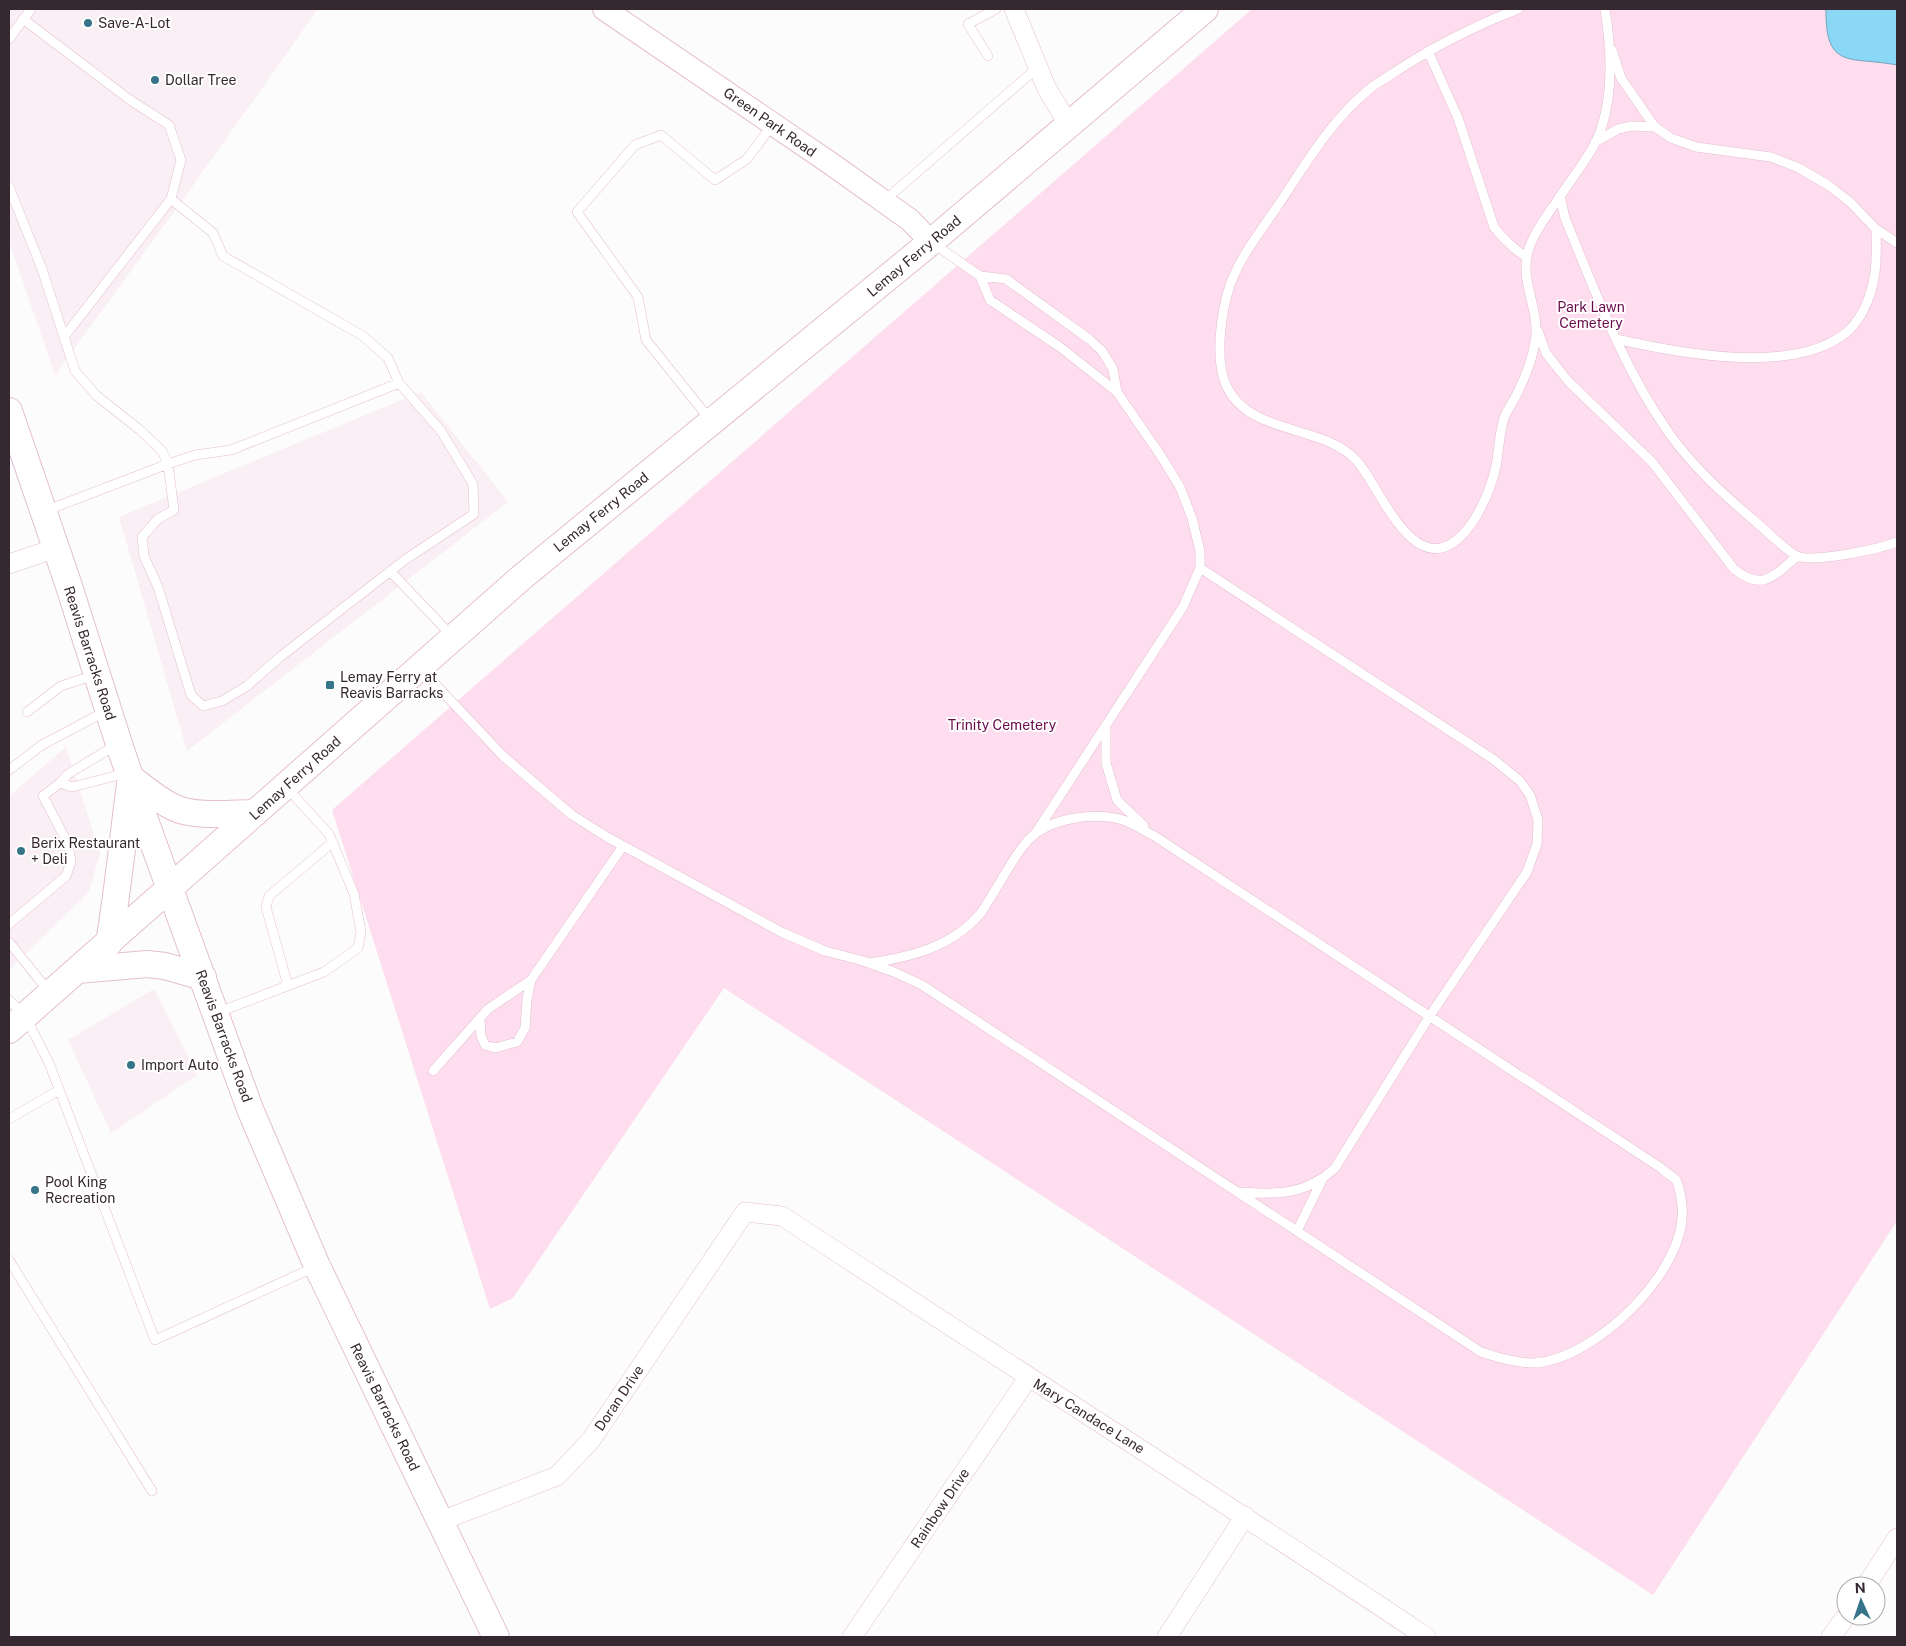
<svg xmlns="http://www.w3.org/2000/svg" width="1906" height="1646" viewBox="0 0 1906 1646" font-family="'Public Sans',sans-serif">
<rect width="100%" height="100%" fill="#fcfcfc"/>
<path fill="#f9eff4" d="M9,9H318L187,194L55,375L9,241Z
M421,392L508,502L187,751L119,517Z
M66,747L100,853L89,892L9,970V796Z
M154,989L197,1075L111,1133L68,1040Z"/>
<path fill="#feddee" d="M1252,9H1897V1221L1653,1595L724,988L513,1298L490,1309L332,810Z"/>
<path fill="#8bd8f6" stroke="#72a3bb" d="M1826,9H1897V65C1851,56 1825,71 1826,9Z"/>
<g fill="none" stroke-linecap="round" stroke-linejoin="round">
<defs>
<path id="service" d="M1518,9C1472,27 1436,45 1395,72C1385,79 1374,84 1366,92C1329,123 1304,167 1277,207C1260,232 1240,257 1230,285C1221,312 1214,361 1227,387C1251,436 1324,424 1357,461C1380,487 1412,578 1458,539C1476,524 1491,490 1496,466C1499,451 1499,434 1504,418C1507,410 1513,402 1517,394C1526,375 1534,356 1536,334C1538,307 1520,280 1528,252C1533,232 1552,209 1563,192C1576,172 1595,150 1602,126C1614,89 1611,47 1605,9
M23,19L130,100L169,125L181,160L171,199L64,337
M9,39L31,9
M1612,50L1621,78L1655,127
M1428,51L1458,118L1494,227C1504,240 1513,249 1527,257
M988,56L968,24L996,9
M1595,142L1618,129L1632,126L1655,127L1671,138L1696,147L1771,157L1799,168L1828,185L1850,202L1876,229L1897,243
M9,187L42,269L75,371L97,396L140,430L162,451L168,464L174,510L158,519L142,537L144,556L158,587L191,695L203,706L222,701L247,686L280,657L406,559L474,514L473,484L441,431L399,383L231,450L195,455L168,464L45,511
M1560,196L1565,218C1595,291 1623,368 1669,433C1693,467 1724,495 1756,522C1764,529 1789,553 1797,556C1813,563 1880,549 1897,542
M171,199L213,233L223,256L363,336L388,358L399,383
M884,201L1037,68
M934,244L980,276L1006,279L1089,339L1102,351L1113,369L1117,392
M980,276L990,300L1060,347L1117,392L1161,456L1180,487L1192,518L1200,551V568L1183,607L1035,834
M1538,331L1546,353L1556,366L1569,382L1652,462L1734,569C1762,592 1774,576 1797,556
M1616,339C1678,353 1794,376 1847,332C1853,327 1859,318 1863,311C1877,284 1877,259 1876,229
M711,421L646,340L638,297L577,212L635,145L661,135L715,180L747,159L773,124
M1200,568L1493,759L1520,781L1530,795L1538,820L1537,844L1527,872L1429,1017L1335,1168C1306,1195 1277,1195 1239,1192
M390,571L452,636
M421,669L503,756L572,815L607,837L781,932L825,951L860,960L894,972L922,985L1481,1352C1497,1357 1515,1363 1533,1363C1594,1361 1689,1269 1682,1206C1681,1198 1680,1186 1676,1180C1672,1176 1665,1172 1661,1168L1156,837C1146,832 1136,825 1126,821C1095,811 1045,817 1024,845C1011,861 1001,882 989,900C986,905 983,911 979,915C951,947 911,957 870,963
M27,712L61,686L95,675
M1106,725V763L1117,800L1144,826
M9,770L42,745L106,711
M60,783L72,787L127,773
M9,924L66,876L71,862L68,844L43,796L60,783L68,774L116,745
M9,942L50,993
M288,986L266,907L269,896L333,842
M9,1000L25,1016L49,1063L155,1340L315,1267
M216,1013L324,972L358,948L361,932L354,894L329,834L287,788
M480,1018L481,1036L485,1045L495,1048L517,1042L525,1028L527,999L531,980
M433,1071L488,1009L531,980L623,846
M9,1119L59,1090
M1297,1231L1322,1180
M9,1260L152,1491"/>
<path id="minor" d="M1014,9L1047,89L1069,125
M9,564L56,548
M441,1521L557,1476L591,1440L745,1212L782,1216C996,1357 1213,1494 1426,1637
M1866,1586L1897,1538
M852,1637L1028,1378
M1167,1637L1245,1516
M1831,1637L1846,1616"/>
<path id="tertiary" d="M604,9L830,163L910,220L931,242"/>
<path id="secondary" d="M9,411L68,583L119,744L142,812L250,1109L317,1266L496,1637
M131,778C144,788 158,800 173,807C194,818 232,813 255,813
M109,943C118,890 123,837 130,784
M78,970L147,964L165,966L203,977
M9,1030L522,577L931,242L1205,9"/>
</defs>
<use href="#service" stroke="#e4bed1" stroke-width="10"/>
<use href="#minor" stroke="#e4bed1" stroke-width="20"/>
<use href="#tertiary" stroke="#e4bed1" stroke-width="24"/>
<use href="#secondary" stroke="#e4bed1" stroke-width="28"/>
<use href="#service" stroke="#fff" stroke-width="9"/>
<use href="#minor" stroke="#fff" stroke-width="19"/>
<use href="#tertiary" stroke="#fff" stroke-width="22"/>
<use href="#secondary" stroke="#fff" stroke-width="26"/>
</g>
<g fill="#36748a" stroke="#fff" stroke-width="2">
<circle cx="88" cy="23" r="5"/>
<circle cx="155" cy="80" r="5"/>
<rect x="325" y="680" width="10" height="10" rx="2.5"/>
<circle cx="21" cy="851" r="5"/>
<circle cx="131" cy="1065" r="5"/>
<circle cx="35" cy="1190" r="5"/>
</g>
<g text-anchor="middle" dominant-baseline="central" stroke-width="4" stroke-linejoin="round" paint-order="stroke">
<g font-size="14" fill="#362830" stroke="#fff" text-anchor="start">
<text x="98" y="23">Save-A-Lot</text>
<text x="165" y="80">Dollar Tree</text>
<text x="340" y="677">Lemay Ferry at<tspan x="340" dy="16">Reavis Barracks</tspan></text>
<text x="31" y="843">Berix Restaurant<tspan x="31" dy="16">+ Deli</tspan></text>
<text x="141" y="1065">Import Auto</text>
<text x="45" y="1182">Pool King<tspan x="45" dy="16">Recreation</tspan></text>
</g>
<g font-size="14" fill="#362830" stroke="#fff">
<text transform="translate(770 122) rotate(35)">Green Park Road</text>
<text transform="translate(914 256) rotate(-40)">Lemay Ferry Road</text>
<text transform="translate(601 512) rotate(-39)">Lemay Ferry Road</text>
<text transform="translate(90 653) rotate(72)">Reavis Barracks Road</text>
<text transform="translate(295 778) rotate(-42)">Lemay Ferry Road</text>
<text transform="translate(224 1036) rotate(70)">Reavis Barracks Road</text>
<text transform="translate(619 1398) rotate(-56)">Doran Drive</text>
<text transform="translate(385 1407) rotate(64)">Reavis Barracks Road</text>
<text transform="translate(1089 1416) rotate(32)">Mary Candace Lane</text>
<text transform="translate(940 1508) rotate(-56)">Rainbow Drive</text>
</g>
<g font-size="14" fill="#690c4b" stroke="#fff">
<text x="1591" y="307">Park Lawn<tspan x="1591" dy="16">Cemetery</tspan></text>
<text x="1002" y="725">Trinity Cemetery</text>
</g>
</g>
<rect width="1906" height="1646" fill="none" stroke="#362830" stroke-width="20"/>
<g transform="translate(1861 1601) rotate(357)"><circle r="24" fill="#ffffff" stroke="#afa9ac"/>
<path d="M0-4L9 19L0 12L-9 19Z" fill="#36748a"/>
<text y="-8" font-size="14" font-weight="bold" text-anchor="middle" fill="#362830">N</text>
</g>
</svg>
